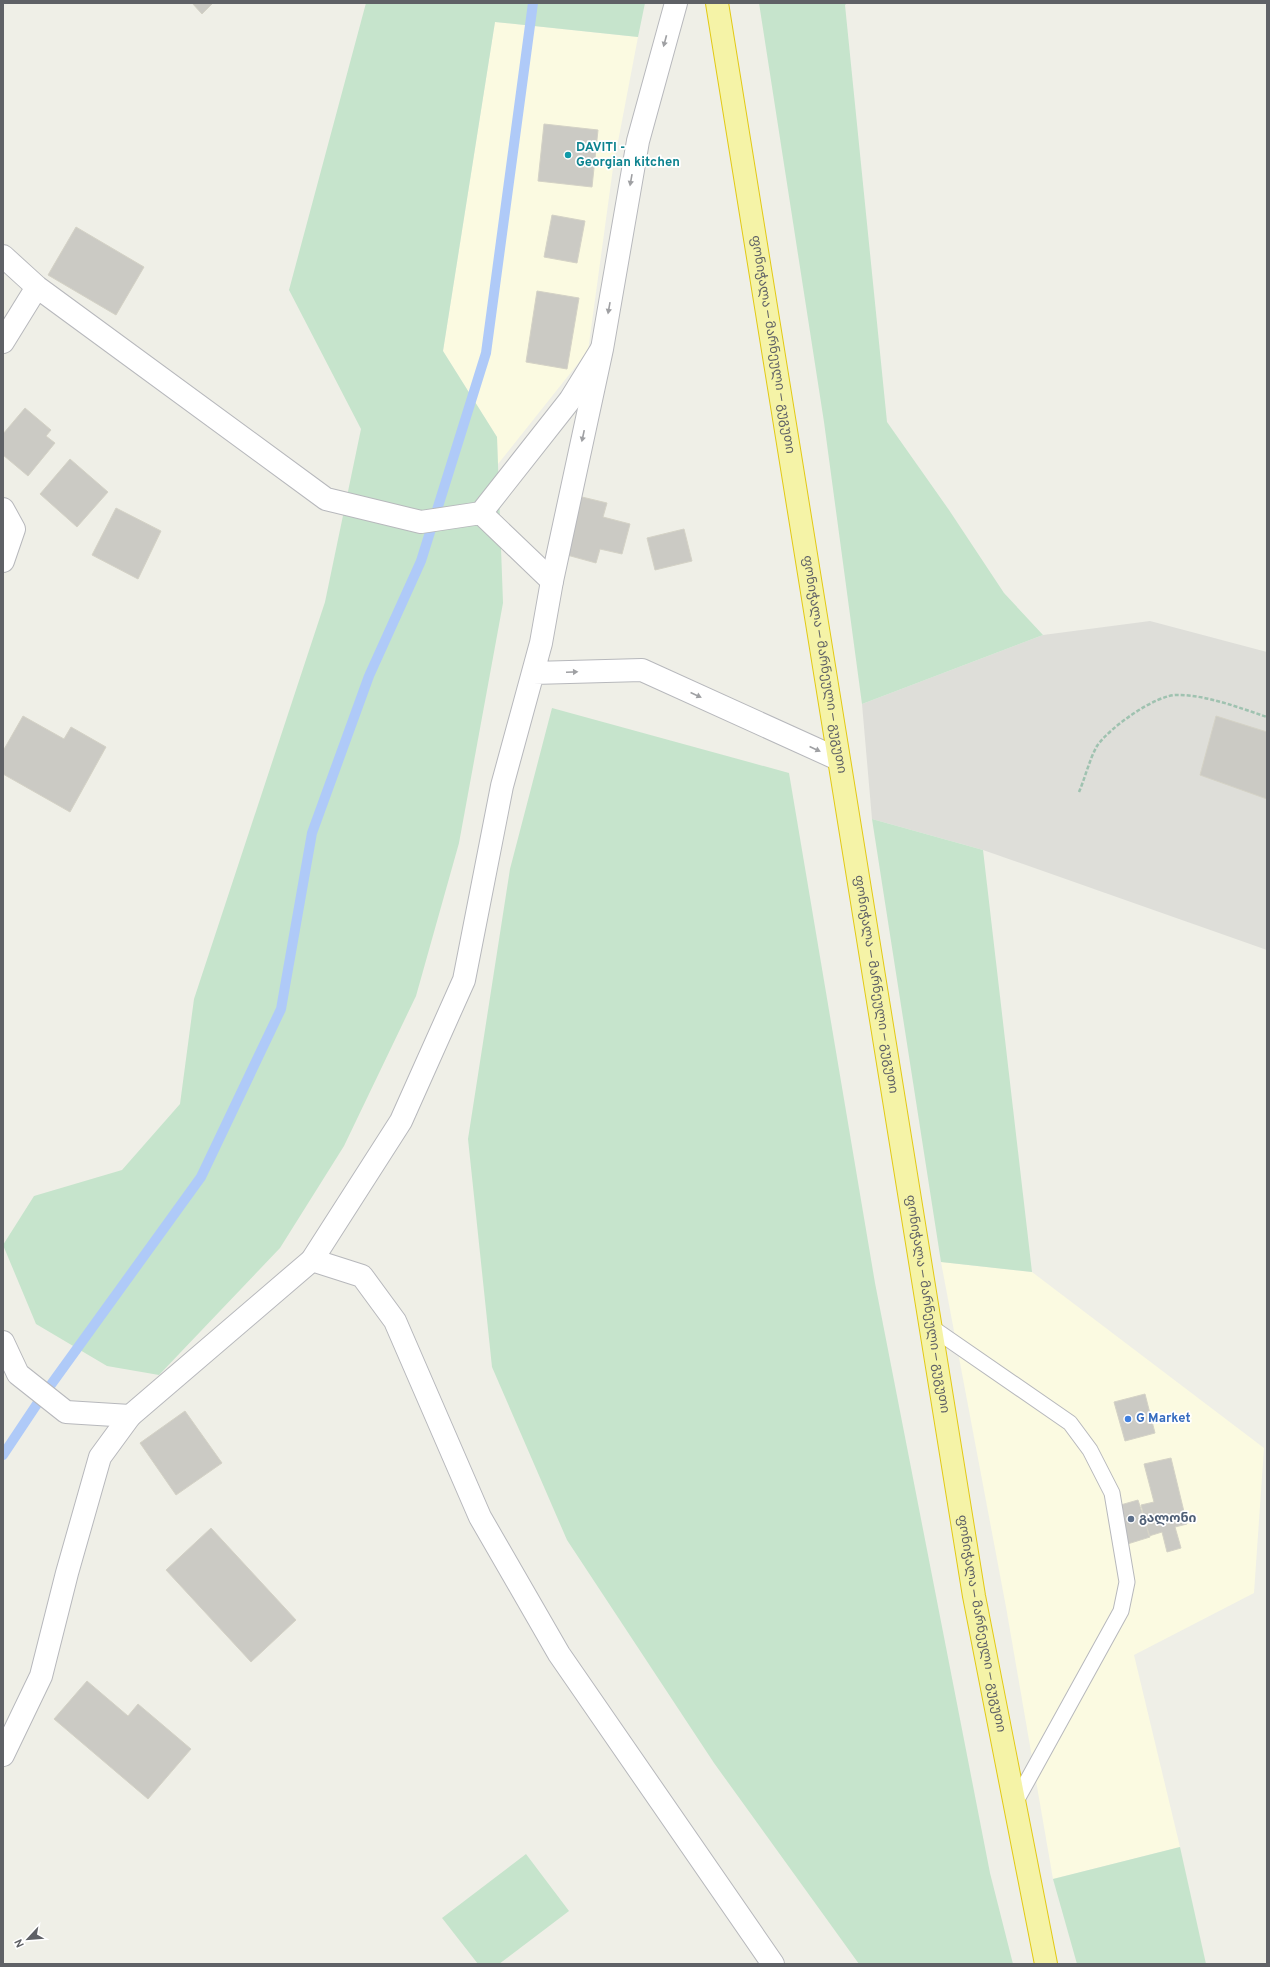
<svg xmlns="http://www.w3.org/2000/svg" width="1270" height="1967" viewBox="0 0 1270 1967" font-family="Overpass,'Noto Sans Georgian',sans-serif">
<rect width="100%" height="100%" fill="#efefe7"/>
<path fill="#fbfae1" d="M495,22L638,37L613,168L588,351L498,464L497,437L443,351Z
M941,1262L1032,1272L1264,1448L1254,1593L1134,1655L1180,1847L1053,1879L1006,1607Z"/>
<path fill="#deded9" d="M1150,621L1267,652V950L983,850L872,819L862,704L1043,635Z"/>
<path fill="#c6e4cc" d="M366,3H645L638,37L495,22L443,351L497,437L503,603L459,843L416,996L344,1146L280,1248L159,1375L107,1366L36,1324L3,1245L34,1196L122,1170L180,1104L194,999L325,602L361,429L289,290Z
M759,3H847L845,5L887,422L949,510L1004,593L1043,635L862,704L824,422Z
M552,708L789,773L875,1283L990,1873L1013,1964H859L714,1763L567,1540L492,1367L468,1139L510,869Z
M872,819L983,850L1032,1272L941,1262Z
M1180,1847L1206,1964H1077L1053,1879Z
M526,1854L569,1911L499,1964H478L442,1918Z"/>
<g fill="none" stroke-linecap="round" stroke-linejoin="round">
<path stroke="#afcaf8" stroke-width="10" d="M3,1455L37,1404L201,1177L281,1009L312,833L369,676L421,561L486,353L533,3"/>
</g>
<path fill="#cbcac4" stroke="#d4d2c6" d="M192,3H213L202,14Z
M544,124L598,130L592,187L538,181Z
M552,215L585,221L577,263L544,257Z
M76,227L144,267L116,315L48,275Z
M537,291L579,298L567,369L526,362Z
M25,408L51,430L46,436L55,443L28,476L3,455V434Z
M70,459L108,492L77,527L40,494Z
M582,497L607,503L603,517L630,524L622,554L600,549L596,563L567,555Z
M116,508L161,531L138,579L92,555Z
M684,529L692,561L655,570L647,538Z
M23,716L64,739L71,727L106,747L70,812L3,774V751Z
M1216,716L1267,732V799L1200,775Z
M1145,1394L1155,1433L1125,1441L1114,1402Z
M185,1411L222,1463L176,1495L140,1443Z
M1171,1458L1187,1524L1175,1527L1181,1548L1167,1552L1162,1532L1149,1536L1141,1505L1154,1502L1144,1464Z
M1138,1500L1150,1537L1121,1546L1110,1508Z
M211,1528L296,1620L251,1662L166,1570Z
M87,1681L128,1716L138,1704L191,1749L148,1799L54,1719Z"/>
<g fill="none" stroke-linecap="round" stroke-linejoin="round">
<defs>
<path id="service" d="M931,1327L1070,1423L1090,1450L1112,1493L1127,1582L1121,1611L1015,1803"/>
<path id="minor" d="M3,256L37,287L326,499L421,522L481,513L570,400L601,350
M3,342L37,287
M3,509L14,529L3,561
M481,513L552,581
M312,1260L362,1276L395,1321L480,1517L559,1654L773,1964
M3,1342L18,1374L66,1412L130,1416"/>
<path id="tertiary" d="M533,673L642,670L838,759
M3,1755L41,1676L67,1573L100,1457L130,1416L312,1260L401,1121L464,980L502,786L541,643L552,581L602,349L638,141L676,3"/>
<g id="trunk">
<path id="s1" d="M717,3L974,1596L1046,1964"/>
</g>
</defs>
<use href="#service" stroke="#b7b8bc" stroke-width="17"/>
<use href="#minor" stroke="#b7b8bc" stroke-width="24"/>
<use href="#tertiary" stroke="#b7b8bc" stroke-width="24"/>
<use href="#trunk" stroke="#e2c915" stroke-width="24"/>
<path stroke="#9fc2b0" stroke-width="2.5" stroke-dasharray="4 2" stroke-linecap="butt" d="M1079,792C1085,778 1090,758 1097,746C1109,728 1156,694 1178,695C1207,695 1240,708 1267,717"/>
<use href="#service" stroke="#fff" stroke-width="15"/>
<use href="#minor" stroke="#fff" stroke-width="22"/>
<use href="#tertiary" stroke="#fff" stroke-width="22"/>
<use href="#trunk" stroke="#f5f3a7" stroke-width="22"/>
</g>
<defs><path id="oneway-solid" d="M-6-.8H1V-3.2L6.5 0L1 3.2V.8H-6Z"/></defs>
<g fill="#9fa0a3">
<use href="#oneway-solid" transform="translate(665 41) rotate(105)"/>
<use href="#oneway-solid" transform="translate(631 180) rotate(100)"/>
<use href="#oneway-solid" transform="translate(609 308) rotate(100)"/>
<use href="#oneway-solid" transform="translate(583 436) rotate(102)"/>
<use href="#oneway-solid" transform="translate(572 672) rotate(-2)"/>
<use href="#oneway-solid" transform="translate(696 695) rotate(25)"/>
<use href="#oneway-solid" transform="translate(815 749) rotate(25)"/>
</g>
<circle fill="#0f9aa8" stroke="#fff" stroke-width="1.5" cx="568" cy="155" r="4"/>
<circle fill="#3f7fe0" stroke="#fff" stroke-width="1.5" cx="1128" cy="1419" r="4"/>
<circle fill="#5c6f8a" stroke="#fff" stroke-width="1.5" cx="1131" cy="1519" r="4"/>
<g text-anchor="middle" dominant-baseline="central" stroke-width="3.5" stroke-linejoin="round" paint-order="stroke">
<g font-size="13" font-weight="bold" fill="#0d838f" stroke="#fff" text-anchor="start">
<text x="576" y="148">DAVITI -<tspan x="576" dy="15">Georgian kitchen</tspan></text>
</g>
<g font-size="13" fill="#5f6166" stroke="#fff">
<text stroke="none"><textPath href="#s1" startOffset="346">ფონიჭალა — მარნეული — გუგუთი</textPath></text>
<text stroke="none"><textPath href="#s1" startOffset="670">ფონიჭალა — მარნეული — გუგუთი</textPath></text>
<text stroke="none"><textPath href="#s1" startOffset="994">ფონიჭალა — მარნეული — გუგუთი</textPath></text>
<text stroke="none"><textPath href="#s1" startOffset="1318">ფონიჭალა — მარნეული — გუგუთი</textPath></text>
<text stroke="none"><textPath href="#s1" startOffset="1642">ფონიჭალა — მარნეული — გუგუთი</textPath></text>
</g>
<g font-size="13" font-weight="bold" fill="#366cbe" stroke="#fff" text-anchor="start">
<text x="1136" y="1419">G Market</text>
</g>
<g font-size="13" font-weight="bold" fill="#4e5e75" stroke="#fff" text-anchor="start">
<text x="1139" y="1519">გალონი</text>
</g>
</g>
<rect width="1270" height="1967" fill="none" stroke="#5f6166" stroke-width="8"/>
<g transform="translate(28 1939) rotate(244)" stroke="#ffffff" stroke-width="3" paint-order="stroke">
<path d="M0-3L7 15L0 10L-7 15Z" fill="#5f6166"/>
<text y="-6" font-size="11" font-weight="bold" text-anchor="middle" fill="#5f6166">N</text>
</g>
</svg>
